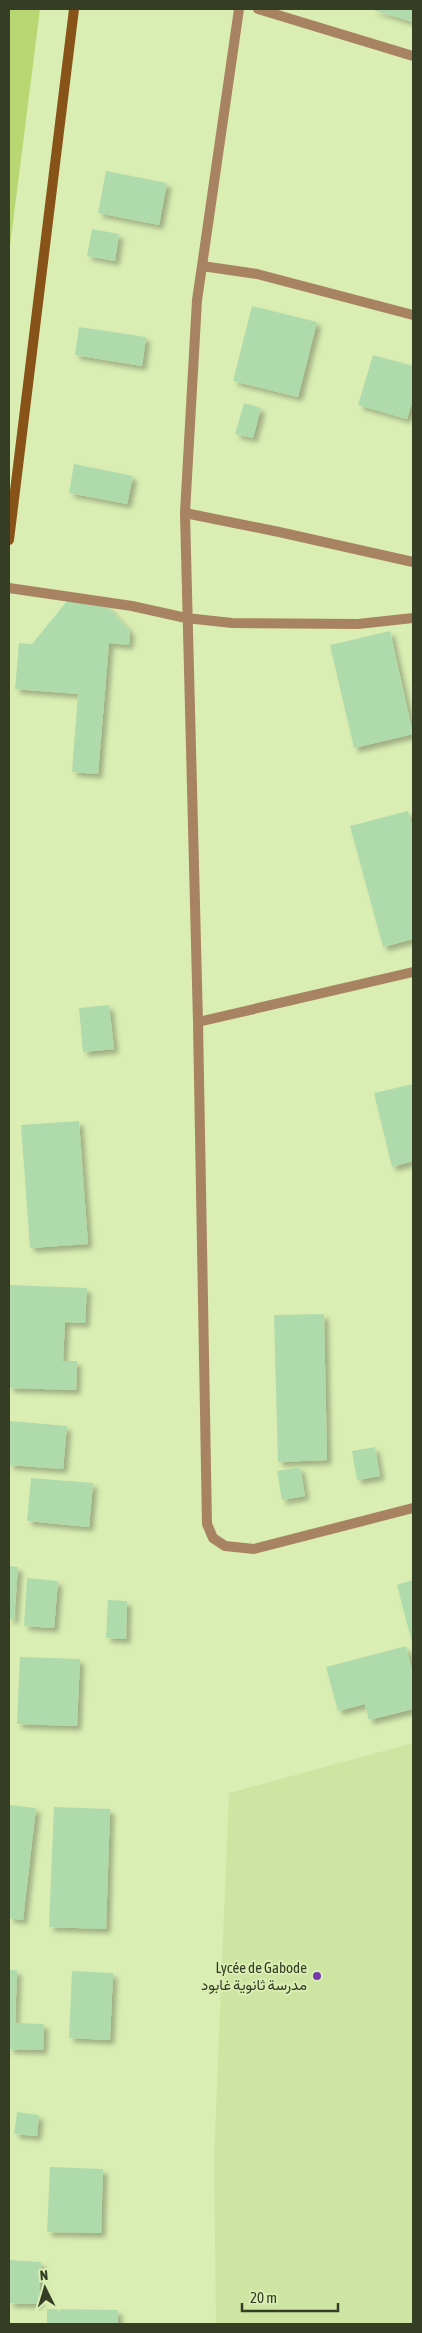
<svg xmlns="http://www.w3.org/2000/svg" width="422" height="2333" viewBox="0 0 422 2333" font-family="'Asap Condensed',Vazirmatn,sans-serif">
<defs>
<filter id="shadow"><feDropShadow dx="4.5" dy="4.5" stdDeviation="2.5" flood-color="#0004"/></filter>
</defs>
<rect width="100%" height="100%" fill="#daeeb3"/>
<path fill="#cde4a2" d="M413,1743V2324H216L214,2158L229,1793Z"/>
<path fill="#b8d672" d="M9,9H40L9,254Z"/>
<path fill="#afdbac" filter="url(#shadow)" d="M370,9H413V22Z
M106,171L167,183L159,225L98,213Z
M92,229L119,234L115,261L87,256Z
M252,306L317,322L298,397L233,381Z
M79,327L146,337L142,366L75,355Z
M373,355L413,366V399L407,419L358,405Z
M244,403L261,408L253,438L235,434Z
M74,464L133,476L127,504L69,493Z
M67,601L106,605L130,631L129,645L109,643L98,774L72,772L78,694L15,689L19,643L32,644Z
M390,631L413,734L354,748L330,645Z
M408,811L413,829V939L383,947L350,826Z
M109,1005L114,1049L83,1052L79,1008Z
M413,1084V1161L392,1167L374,1093Z
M79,1121L88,1244L30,1248L21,1125Z
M9,1285L87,1288L85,1323L65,1322L63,1361H77L76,1390L9,1388Z
M324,1314L327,1460L278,1462L274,1315Z
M9,1421L67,1426L63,1469L9,1465Z
M375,1447L380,1476L357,1480L352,1451Z
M300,1467L305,1496L282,1500L277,1471Z
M31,1478L93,1483L89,1527L27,1521Z
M9,1566L18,1567L14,1620L9,1619Z
M27,1578L58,1581L54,1628L24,1626Z
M413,1580V1646L397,1585Z
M108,1600L127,1601L126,1639L106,1638Z
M406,1646L413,1675V1709L369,1720L365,1704L338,1711L326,1667Z
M20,1657L80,1659L77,1726L17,1724Z
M9,1805L36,1808L23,1920L9,1918Z
M54,1807L110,1809L106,1929L49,1927Z
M9,1970H17L15,2023L44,2024L43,2050L9,2049Z
M72,1971L113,1973L110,2040L69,2038Z
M17,2112L39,2115L37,2136L14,2134Z
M50,2167L103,2169L101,2233L47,2232Z
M9,2260L41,2262L39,2304L9,2303Z
M47,2309L118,2310V2324H47Z"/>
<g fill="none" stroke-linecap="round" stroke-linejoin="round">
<path stroke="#a88361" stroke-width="10" d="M258,9L413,56
M202,266L239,9
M413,315L257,274L202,266L197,300L185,513L198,1022L207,1524L213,1538L225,1546L254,1549L413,1508
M185,513L279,532L413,562
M9,588L132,606L186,618L232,623L358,624L413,618
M198,1022L413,972"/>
<path stroke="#885319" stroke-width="10" d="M9,540L74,9"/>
</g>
<circle fill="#763bb1" stroke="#daeeb3" stroke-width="2" cx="317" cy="1976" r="5"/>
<g text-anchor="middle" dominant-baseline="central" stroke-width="4" stroke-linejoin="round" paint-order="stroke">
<g font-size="15" fill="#353d25" stroke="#daeeb3" text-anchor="end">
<text x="307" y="1967">Lycée de Gabode<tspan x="307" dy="17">مدرسة ثانوية غابود</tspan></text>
</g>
</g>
<rect width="422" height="2333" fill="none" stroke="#353d25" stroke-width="20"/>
<g transform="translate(45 2288) rotate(355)" stroke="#daeeb3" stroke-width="4" paint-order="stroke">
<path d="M0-4L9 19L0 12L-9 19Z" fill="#353d25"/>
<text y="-8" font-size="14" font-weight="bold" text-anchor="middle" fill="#353d25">N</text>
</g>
<path d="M242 2303v8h96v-8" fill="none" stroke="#353d25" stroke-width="2.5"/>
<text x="250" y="2303" font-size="15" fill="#353d25" stroke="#daeeb3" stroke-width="4" paint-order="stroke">20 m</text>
</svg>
